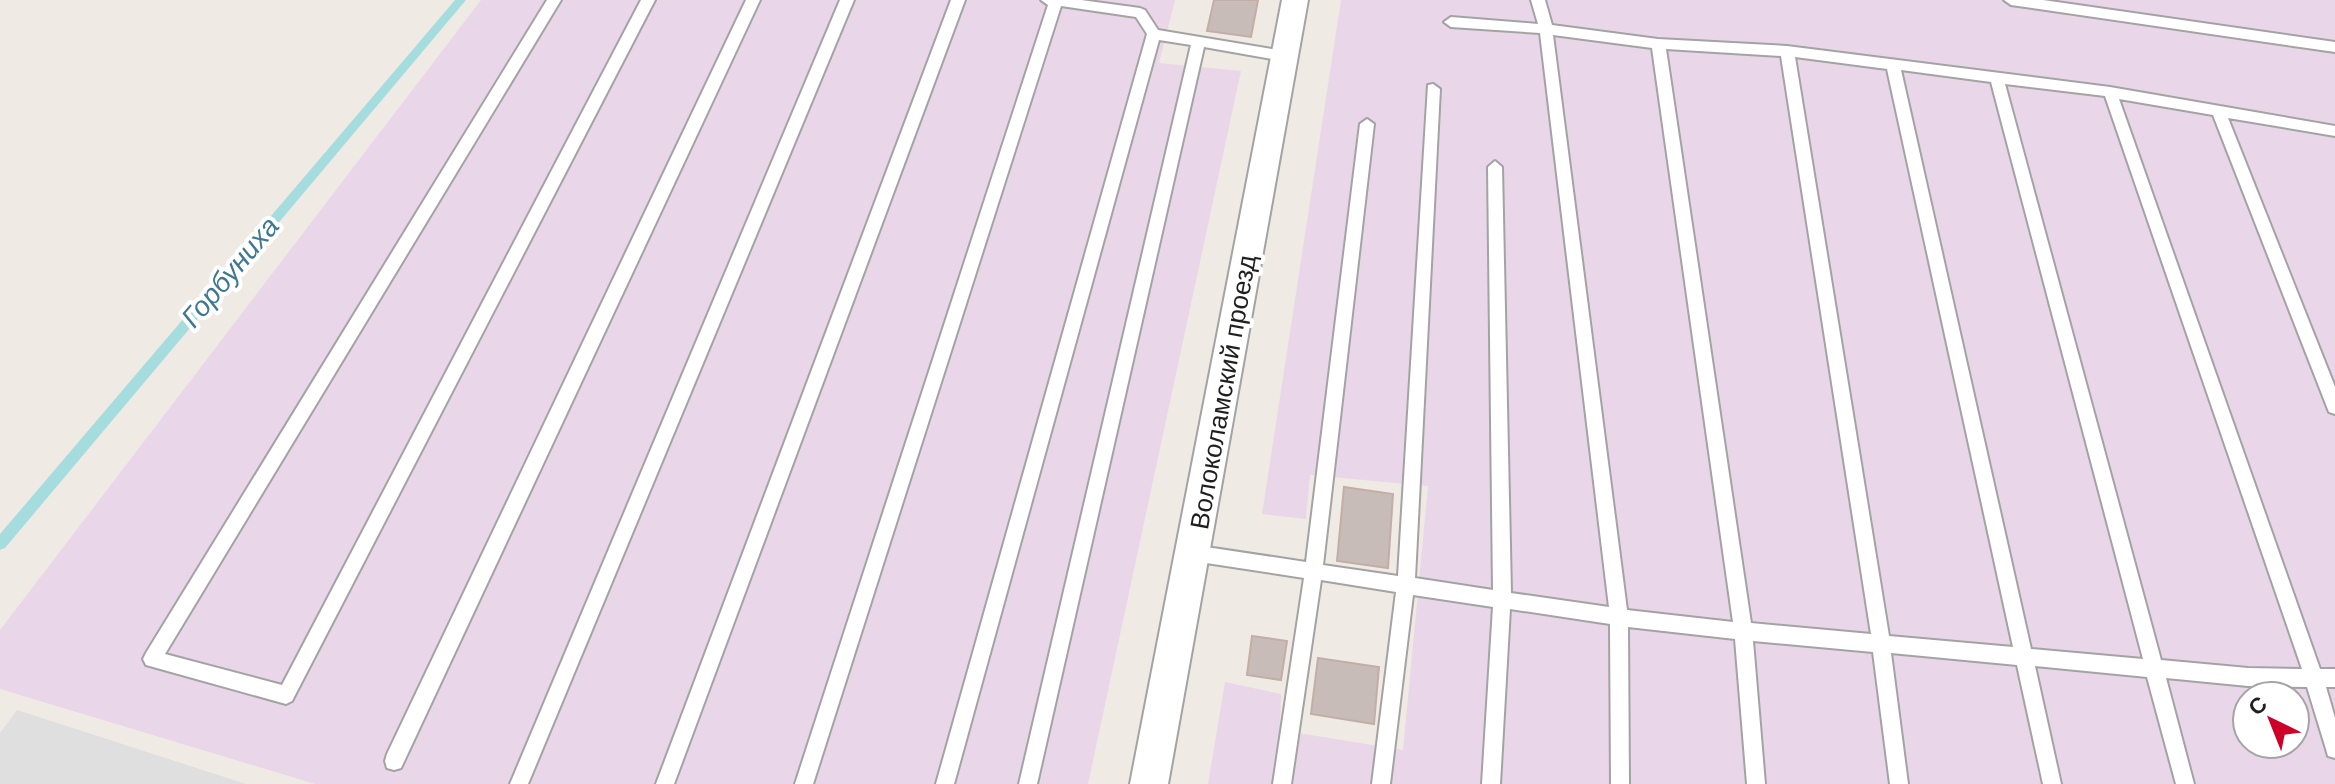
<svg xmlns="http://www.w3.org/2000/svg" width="2335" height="784" viewBox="0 0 2335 784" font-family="Helvetica,sans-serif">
<rect width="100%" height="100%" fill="#f0eae5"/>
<path fill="#e9d7e9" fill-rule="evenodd" d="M481,0H1175L1159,63L1241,71L1088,784H315L0,689V630Z
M1341,0H2335V784H1208L1225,682L1281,694L1280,730L1403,750L1428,486L1310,475L1306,519L1262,514ZM2247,696H2295V744H2247Z"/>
<path fill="#dfdfdf" d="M17,710L246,784H0V733Z"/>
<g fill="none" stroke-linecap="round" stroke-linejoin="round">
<path fill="#a5ddde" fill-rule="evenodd" d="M455,0H466L5,548L0,550V534Z"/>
</g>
<path fill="#c8bcb8" stroke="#c2aea7" stroke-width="2" d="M1214,0H1258L1251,37L1207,31Z
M1344,487L1393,494L1388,568L1337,561Z
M1252,636L1287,641L1281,680L1247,675Z
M1318,658L1379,667L1374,724L1311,714Z"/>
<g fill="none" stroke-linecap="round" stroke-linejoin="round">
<defs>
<path id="service" d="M547,0H561L165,654L282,685L641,0H655L292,701L286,704L146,665L143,659L146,653Z
M746,0H760L401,768L394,770L387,768L385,761L387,754Z
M840,0H854L528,784H510Z
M951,0H965L674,784H656Z
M1041,0H1081L1140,8L1145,10L1158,30L1284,51L1291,56L1284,61L1204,47L1037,784H1019L1191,45L1159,40L954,784H936L1147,34L1136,17L1061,6L813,784H795L1048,5Z
M1531,0H1545L1552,25L1658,39L1787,46L2110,87L2335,126V136L2228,118L2335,387V414L2329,412L2327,407L2213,115L2119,99L2320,669H2335V687H2326L2335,718V758L2328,756L2326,749L2307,687L2248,686L2166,678L2194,784H2176L2147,677L2035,666L2061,784H2043L2017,665L1891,653L1908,784H1890L1873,652L1753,641L1765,784H1747L1735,639L1628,627L1629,784H1611L1610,624L1510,609L1500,784H1482L1493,607L1413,595L1390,784H1372L1396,592L1321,580L1291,784H1273L1304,578L1193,561L1187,559L1184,553L1187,547L1193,545L1306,562L1360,124L1367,119L1374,124L1323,565L1398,576L1428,85L1433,84L1440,89L1415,578L1493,590L1488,167L1495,161L1502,167L1511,593L1609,607L1540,33L1451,27L1444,22L1451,17L1538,24ZM1553,35L1652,48L1733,622L1627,610ZM1666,49L1781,56L1871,634L1751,623ZM1795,57L1887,69L2013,647L1889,636ZM1901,70L1991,82L2143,659L2031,649ZM2005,84L2105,96L2302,669L2248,668L2161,660Z
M2004,0H2043L2335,42V52L2011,5Z"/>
<path id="minor" d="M1282,0H1308L1168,784H1130Z"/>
</defs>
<use href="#service" stroke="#a3a3a3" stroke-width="4"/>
<use href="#minor" stroke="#a3a3a3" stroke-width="4"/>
<use href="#service" fill="#fff" fill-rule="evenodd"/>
<use href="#minor" fill="#fff" fill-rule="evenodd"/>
</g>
<g text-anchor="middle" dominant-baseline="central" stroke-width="8" stroke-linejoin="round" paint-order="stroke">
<g font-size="26" fill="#1f1f1f" stroke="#fff">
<text transform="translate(1223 392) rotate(-80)">Волоколамский проезд</text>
</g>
<g font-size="28" font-style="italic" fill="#3e7891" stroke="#fff">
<text transform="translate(230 272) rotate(-50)">Горбуниха</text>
</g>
</g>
<g transform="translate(2271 720) rotate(317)"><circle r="38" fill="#ffffff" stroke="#a5a5a5" stroke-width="2"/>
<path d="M0-6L14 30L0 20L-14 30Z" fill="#ce002a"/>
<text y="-12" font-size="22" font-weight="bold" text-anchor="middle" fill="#1f1f1f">С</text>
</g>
</svg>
